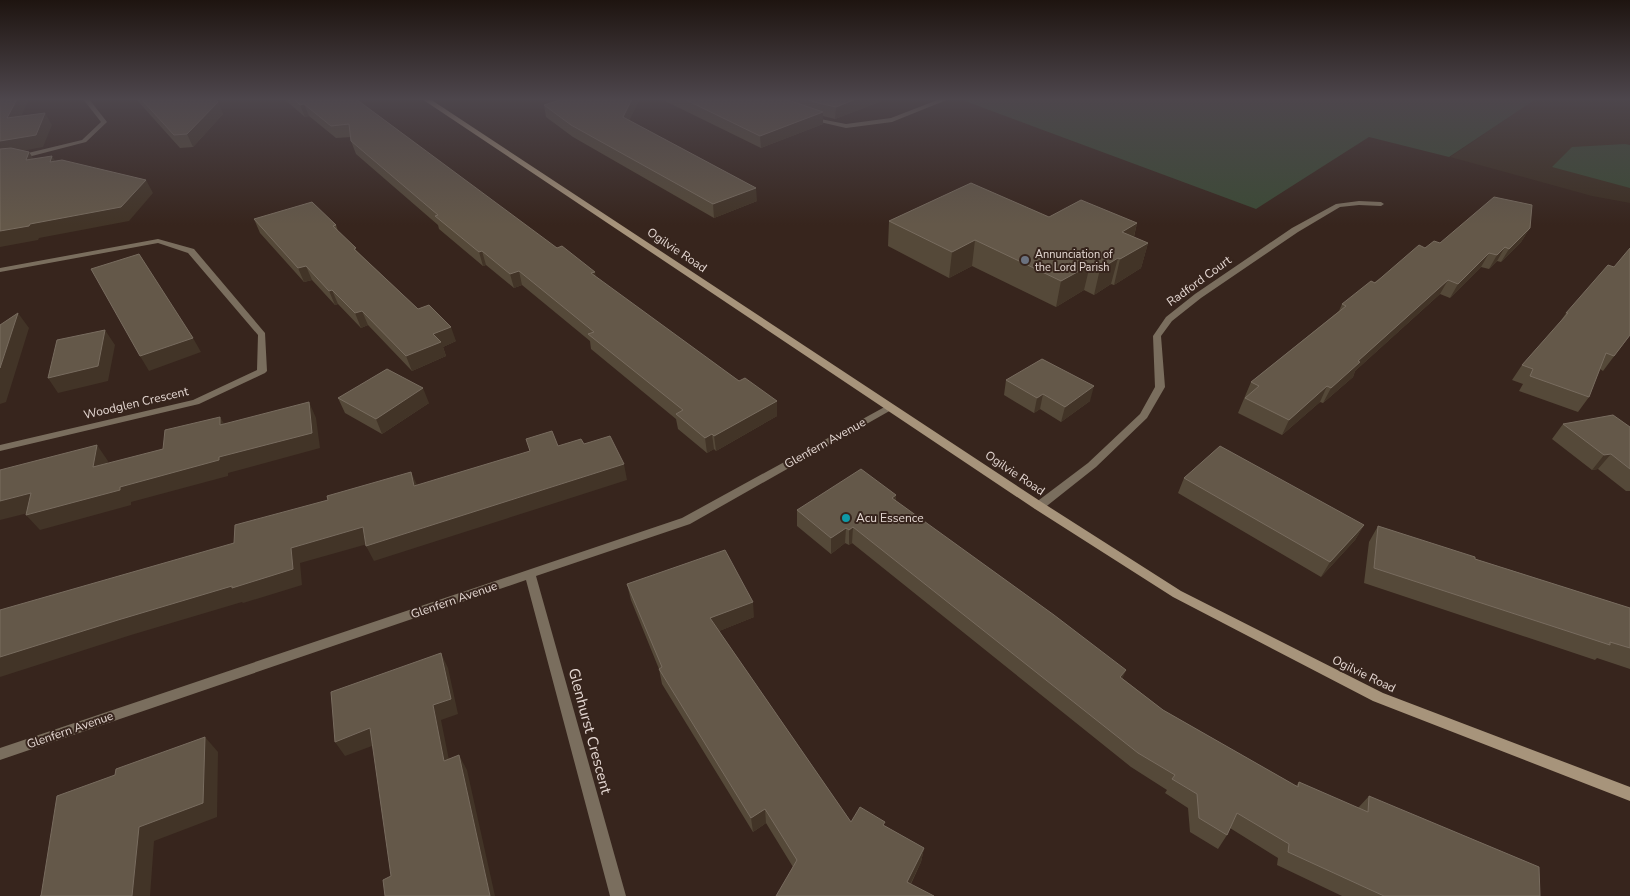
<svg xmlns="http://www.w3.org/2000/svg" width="1630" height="896" viewBox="0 0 1630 896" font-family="'Nunito Sans',sans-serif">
<rect width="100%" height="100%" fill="#37251d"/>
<path fill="#3c2e21" d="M1536,99H1630V203L1592,196L1450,157Z"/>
<path fill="#3b4a35" d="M968,99H1536L1449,157L1369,137L1256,209L965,101Z
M1625,144L1630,145V188L1552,167L1572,147Z"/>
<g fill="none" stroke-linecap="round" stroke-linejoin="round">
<path fill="#7a6e5e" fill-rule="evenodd" d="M83,99H89L107,122L86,142L28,157L0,161V157L28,153L82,140L101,122Z
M940,99H949L892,122L846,128L807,119L810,117L846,124L891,118Z
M1359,201L1381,202L1384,204L1381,206L1359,205L1340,207L1298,232L1201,298L1172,321L1161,336L1165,387L1147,418L1096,467L1043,509H1035L1034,506L1035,503L1088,463L1140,414L1155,387L1153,336L1166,317L1195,294L1292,228L1336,204Z
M158,239L194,249L265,333L267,371L265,373L199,404L0,451V445L193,400L257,370L258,335L188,253L158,243L0,272V268Z
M890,404L893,405L895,407L893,409L690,524L536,576L626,896H610L526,580L0,760V748L682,518Z"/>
<path fill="#a7947b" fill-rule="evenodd" d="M422,99H430L1043,503L1181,591L1383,693L1630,787V801L1373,701L1173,597L1035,509Z"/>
</g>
<path fill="#554939" d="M136,99H215L223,114L193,147L180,148Z
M284,99H356L596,278L739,381L777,401V416L716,451L714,449L707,453L678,429L676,419L591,349L590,341L522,285L514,288L486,265L483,266L439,229L438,225L356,154L351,141V137L336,138L309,116L305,117Z
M640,99L629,120L757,201L714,218L573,137L546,117L544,105Z
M661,99H887L835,119L823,116V124L761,148Z
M1049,217L1137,223L1134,237L1148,243L1141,268L1114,285L1111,284L1094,295L1084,290L1056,307L972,266L949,278L888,246L889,221Z
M254,219L336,225L338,231L358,252L418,309L456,341L443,347L446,356L412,371L368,325L361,328L338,304L335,305L312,280L304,282L260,233Z
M1530,228L1521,242L1501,262L1497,261L1489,269L1481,267L1450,298L1440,294L1355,371L1353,377L1323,403L1320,402L1282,435L1238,413L1251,382L1339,311L1342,304L1425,248L1440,243Z
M1566,313L1630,335L1603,371L1600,369L1589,397L1578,412L1519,391L1523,384L1512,380L1522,365L1559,324Z
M1006,380L1090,401L1061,422L1040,409L1034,413L1004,395Z
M338,398L429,403L382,434L345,413Z
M1563,424L1630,427V491H1626L1598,469L1592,470L1552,439Z
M1184,478L1364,525L1355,540L1321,577L1178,493Z
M896,495V501L1163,710L1296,786L1299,782L1358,808L1369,796L1540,896H1342L1277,865L1278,858L1230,828L1227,835L1218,849L1190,832L1188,808L1165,793L1167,790L1131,767L852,543L849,545L845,543L831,554L797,526V510Z
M1378,526L1475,559L1630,608V669L1597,658L1595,660L1364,583L1369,542Z
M627,584L754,617L719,631L851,822L885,826L924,848L921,862L911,884L793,867L766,823L753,832L662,684L659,669L631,600Z"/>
<path fill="#423427" d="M17,99H29L15,130L7,118Z
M632,99H640L625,129L623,117Z
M856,99H887L835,119L836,107Z
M218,102L223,114L193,147L187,134Z
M304,104L309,116L305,117L300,105Z
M823,112V124L761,148L760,136Z
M45,113L52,125L43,147L0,155V141Z
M29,152L37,164L26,160Z
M52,156L60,168L50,162Z
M146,180L153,193L129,221L39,238L38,240L0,247V231L30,224Z
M756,188L757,201L714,218L713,204Z
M1137,223L1131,248L1122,232Z
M1530,228L1521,242L1501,262L1509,249Z
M975,240L972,266L949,278L952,252Z
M1148,243L1141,268L1114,285L1120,259Z
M1505,247L1497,261L1489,269L1497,255Z
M482,251L486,265L483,266L479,252Z
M1489,253L1481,267L1450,298L1458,284Z
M1118,258L1111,284L1094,295L1100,269Z
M1090,265L1084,290L1056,307L1061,281Z
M306,266L312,280L304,282L298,268Z
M519,271L522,285L514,288L510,274Z
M595,272L598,286L591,273Z
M1448,280L1440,294L1355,371L1353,377L1323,403L1331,388L1358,361Z
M332,290L338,304L335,305L329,291Z
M362,311L368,325L361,328L355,313Z
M18,313L29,328L6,402L0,404V368Z
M451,327L456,341L443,347L446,356L412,371L406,356L433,334Z
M105,330L115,345L108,381L58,393L48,378Z
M193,338L201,352L149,371L140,356Z
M1094,386L1090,401L1061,422L1065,407Z
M1327,386L1320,402L1282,435L1289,420Z
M423,388L429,403L382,434L376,419Z
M1043,394L1040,409L1034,413L1037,398Z
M777,401V416L716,451L714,436Z
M309,402L316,418L320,448L228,473V476L131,502V505L40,530L26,515L219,457Z
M220,417L229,432L220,425Z
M712,434L714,449L707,453L705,438Z
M97,445L108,461L105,483L93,467Z
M1611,454L1598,469L1592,470L1604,455Z
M624,464L627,480L374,561L366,546Z
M411,472L418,487L414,486Z
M31,493L44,509L0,520V501Z
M896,495L895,510L892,498Z
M1364,525L1355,540L1321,577L1330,562Z
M363,527L371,543L300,563L302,585L243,603L242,602L131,635L0,677V657L291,548Z
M853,527L852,543L849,545V530Z
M846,528L845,543L831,554V538Z
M753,602L754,617L712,634L710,618Z
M441,653L448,668L458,714L441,720L452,775L444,761L433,705Z
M1126,670L1120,685V677Z
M370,728L380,743L345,756L335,742Z
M205,737L218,752L217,817L154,841L150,896H132L139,827Z
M459,755L467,770L495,896H490Z
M765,809L766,823L753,832L751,818Z
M924,848L921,862L905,895L907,882Z"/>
<path fill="#645849" stroke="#786c5f" d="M0,99H17L7,118L45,113L36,135L0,141Z
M141,99H215L218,102L187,134L174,135Z
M294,99H356L557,248L562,246L595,272L591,273L739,381L745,378L777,401L714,436L712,434L705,438L676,414L683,410L588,334L594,332L519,271L510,274L482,251L479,252L435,216L438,215L351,141L349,124L331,126L304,104L300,105Z
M563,99H632L623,117L756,188L713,204L571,125L544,105Z
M684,99H785L823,112L760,136Z
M806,99H856L836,107L814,102Z
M11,148L29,152L26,160L52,156L50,162L62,160L146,180L121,207L30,224L29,226L0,231V149Z
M971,183L1049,217L1081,200L1137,223L1122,232L1148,243L1120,259L1118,258L1100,269L1090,265L1061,281L975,240L952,252L889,221Z
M1494,197L1532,205L1530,228L1509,249L1505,247L1497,255L1489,253L1458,284L1448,280L1358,361L1360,362L1331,388L1327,386L1289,420L1245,398L1259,386L1251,382L1346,306L1342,304L1371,281L1375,283L1419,245L1425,248L1434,241L1440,243Z
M312,202L336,225L333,226L356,248L354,249L418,309L429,305L451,327L433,334L441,342L406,356L362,311L355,313L332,290L329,291L306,266L298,268L254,219Z
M1630,248V335L1614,356L1606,353L1589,397L1530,376L1533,369L1522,365L1568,313H1566L1608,265L1614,267Z
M139,254L193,338L140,356L91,269Z
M18,313L0,368V325Z
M105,330L98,366L48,378L57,340Z
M1042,359L1094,386L1065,407L1043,394L1037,398L1006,380Z
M387,369L423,388L376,419L338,398Z
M309,402L312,433L219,457V460L120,487V490L26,515L31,493L0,501V470L97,445L93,467L163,449L165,430L220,417V425Z
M1613,415L1630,427V469L1611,454L1604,455L1563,424Z
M552,431L558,446L581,439L584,444L610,436L624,464L366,546L363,527L291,548L293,569L232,588V586L118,620L0,657V610L234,543L235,525L328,500L327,496L411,472L414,486L530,451L526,439Z
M1220,446L1364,525L1330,562L1184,478Z
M861,469L896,495L892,498L1054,615L1126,670L1120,677L1163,710L1298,787L1299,782L1368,812L1369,796L1539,867L1540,896H1384L1288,852L1289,844L1237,813L1227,835L1199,818L1197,794L1172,779L1175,775L1138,753L853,527L849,530L846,528L831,538L797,510Z
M1378,526L1475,557V559L1630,608V648L1610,642V645L1374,568Z
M725,550L753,602L710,618L851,822L860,807L885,822L883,825L924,848L907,882L934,896H776L797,860L765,809L751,818L659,669L662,667L627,584Z
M441,653L451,699L433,705L444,761L459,755L490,896H385L383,880L391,876L370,728L335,742L331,692Z
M205,737L203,803L139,827L132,896H40H41L57,796L115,775L116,769Z"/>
<linearGradient id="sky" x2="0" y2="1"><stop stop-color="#1e1410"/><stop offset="0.44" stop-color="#4d464c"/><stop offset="1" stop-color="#4d464c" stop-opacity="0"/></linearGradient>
<rect width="1630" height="225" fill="url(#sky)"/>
<circle fill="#6b7280" stroke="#37251d" stroke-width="2" cx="1025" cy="260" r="5"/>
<circle fill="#0f9aa8" stroke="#37251d" stroke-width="2" cx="846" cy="518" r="5"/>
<g text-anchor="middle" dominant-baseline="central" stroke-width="4" stroke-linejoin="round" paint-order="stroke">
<g font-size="11" fill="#e5d8d3" stroke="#37251d" text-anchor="start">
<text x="1035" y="254">Annunciation of<tspan x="1035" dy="13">the Lord Parish</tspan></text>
</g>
<g font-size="12" fill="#e5d8d3" stroke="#37251d">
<text transform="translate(677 250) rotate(34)">Ogilvie Road</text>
<text transform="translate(1199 281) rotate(-36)">Radford Court</text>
<text transform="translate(136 403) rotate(-13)">Woodglen Crescent</text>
<text transform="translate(825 443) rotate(-29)">Glenfern Avenue</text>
<text transform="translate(1015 473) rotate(34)">Ogilvie Road</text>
<text transform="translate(454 600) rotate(-19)">Glenfern Avenue</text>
<text transform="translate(1364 674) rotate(26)">Ogilvie Road</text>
<text transform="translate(70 730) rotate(-19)">Glenfern Avenue</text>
</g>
<g font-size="12" fill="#e5d8d3" stroke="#37251d" text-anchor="start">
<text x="856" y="518">Acu Essence</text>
</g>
<g font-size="15" fill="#e5d8d3" stroke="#37251d">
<text transform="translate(590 731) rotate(75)">Glenhurst Crescent</text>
</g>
</g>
</svg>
